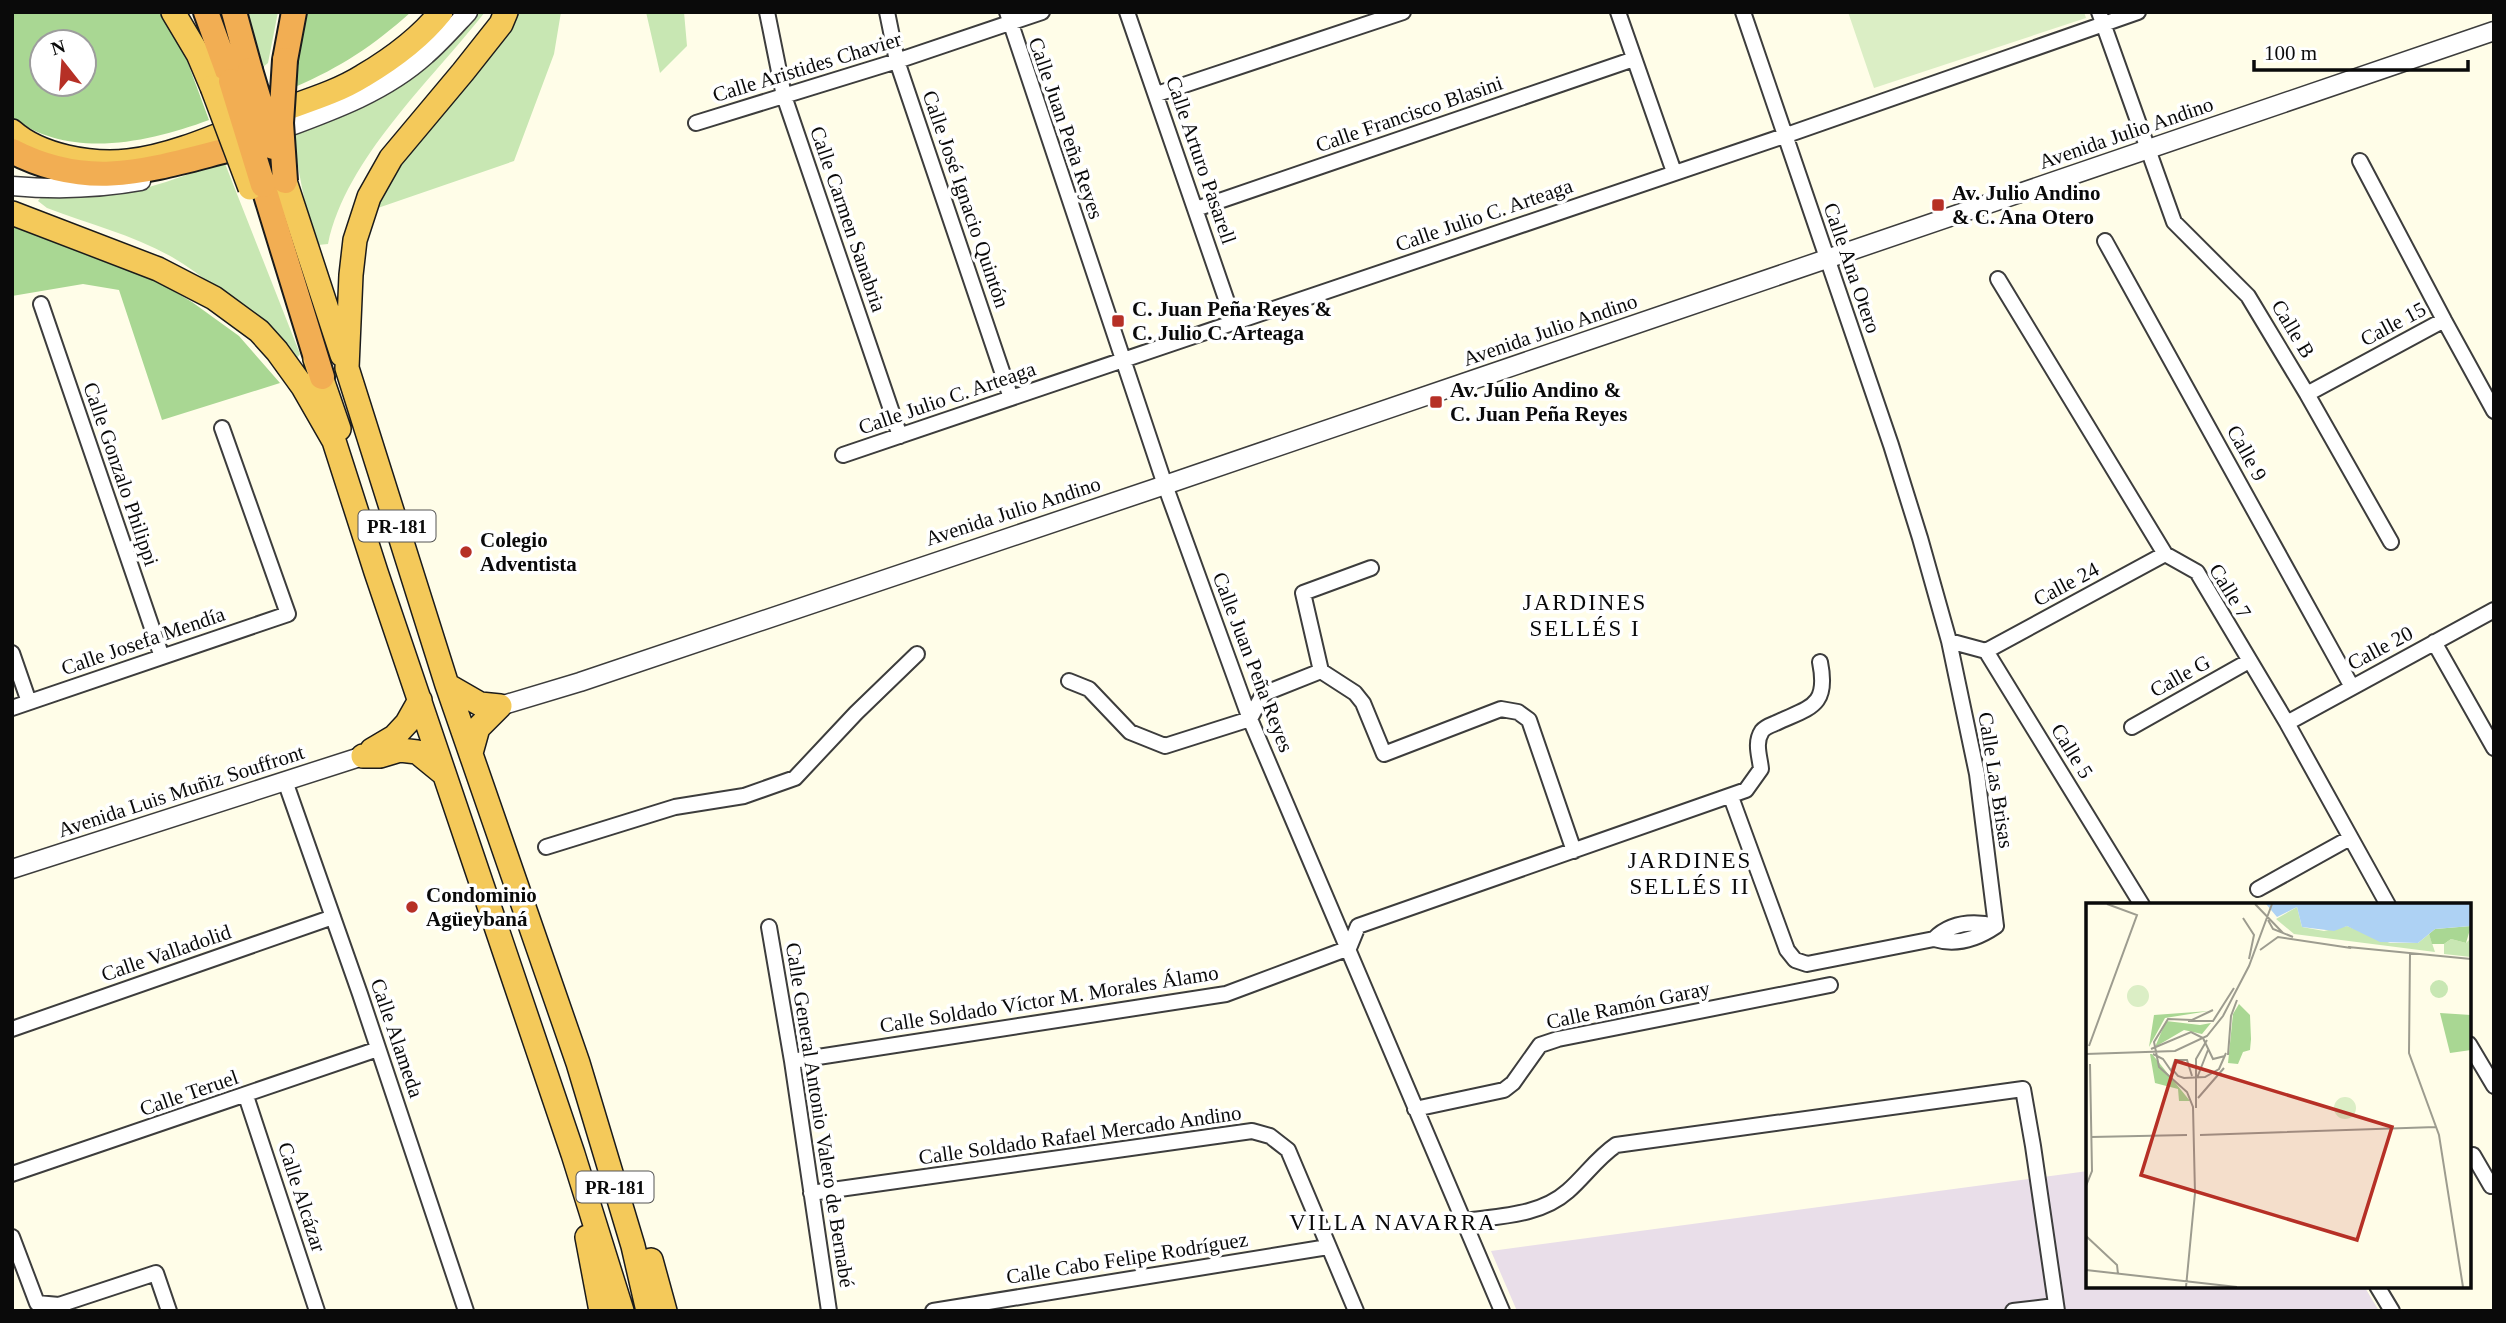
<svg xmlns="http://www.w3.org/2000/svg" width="2506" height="1323" viewBox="0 0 2506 1323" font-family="Georgia,serif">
<rect width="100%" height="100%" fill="#fffde8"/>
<path fill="#e9dee9" d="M2088,1171V1286H2364L2379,1311H1517L1491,1251Z"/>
<path fill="#c8e7b3" d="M244,12H278L268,63L263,67L259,63Z
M473,12H485C431,81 346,158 328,244L318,245C304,207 298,170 293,130Z
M513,12H561L554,54L514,161L372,210L391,173Z
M646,12H684L687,46L660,73Z
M224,161L300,354L295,361C256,325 218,284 172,257C133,235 89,224 47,208L38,201C49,186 72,196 88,196C135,196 181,177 224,161Z"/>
<path fill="#a9d793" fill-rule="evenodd" d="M12,12H161L182,47L209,120C147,143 68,160 12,117ZM42,42H84V84H42Z
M304,12H411C373,46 341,67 295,87Z
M12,222L153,279L192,302L239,336L280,383L162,420L119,290L83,284L12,296Z"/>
<path fill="#dbeec5" d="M1848,12H2084L2086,18L1874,88Z"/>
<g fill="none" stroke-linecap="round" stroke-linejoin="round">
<defs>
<path id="minor" d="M767,12L784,96L900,436
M887,12L897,61L1011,398
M1007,12L1165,485L1250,719L1502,1311
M1127,12L1234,322
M1618,12L1674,172
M1743,12L1891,445L1920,538L1949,641L1977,774L1996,926
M2099,12L2174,222L2248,296L2307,394L2391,542
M1157,94L1403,12
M696,123L897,61L1042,12
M2360,161L2444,320
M1196,209L1634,59
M2105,241L2352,687
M1998,279L2165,554L2197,572L2287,723L2388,905
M41,304L162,657
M2307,394L2444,320L2494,411
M843,455L1784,136L2138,12
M1949,641L1986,651L2142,905
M2434,642L2494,748
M1986,651L2165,554
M12,653L29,702
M1321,671L1303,593L1371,568
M1069,681L1089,689L1130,732L1165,746L1250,719L1263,694L1321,671L1355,693L1363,703L1384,754L1501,709L1518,712L1529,720L1574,851
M12,708L288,614L222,428
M2287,723L2494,610
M2132,727L2249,661
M285,781L360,994L466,1311
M1731,797L1787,950L1795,960L1807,964L1934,939C1957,946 1977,939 1996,926
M546,847L675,807L744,796L795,778L856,713L917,654
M2258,889L2350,838
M769,927L792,1061L829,1311
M1934,939C1951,922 1974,921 1996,926
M12,1029L333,917
M2469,1044L2494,1086
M792,1061L1226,994L1349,948L1358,926L1746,790L1761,769C1760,757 1754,743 1762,731C1765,727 1771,725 1776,723C1810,707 1829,707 1820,662
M246,1096L317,1311
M1415,1109L1504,1090L1513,1083L1540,1045L1558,1039L1830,985
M2473,1155L2491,1186
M12,1174L378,1049
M811,1193L1252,1131L1270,1136L1288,1150L1356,1311
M1464,1221C1499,1216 1540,1216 1568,1191C1585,1176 1597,1158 1616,1145L2023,1089L2033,1146L2057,1311
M12,1237L37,1303L59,1305L156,1273L169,1311
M2377,1286L2392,1311
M933,1311L1328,1247
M2013,1311L2055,1306"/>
<path id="tertiary" d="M272,133C326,113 383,94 426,55C441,42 454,27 468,12
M12,186C57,190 97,189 141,181
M500,706L580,682L1165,485L2494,31
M12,869L363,756"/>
<path id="trunk" d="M173,12L198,54L212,87
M506,12L501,24L463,72L391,158L369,197L355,240L351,275L347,368L447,685L578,1063L633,1246L648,1311
M12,131C40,156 91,165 128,161C176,156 229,130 274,113C303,102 336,93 363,76C390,60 421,37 441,12
M285,181L342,355
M12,213L158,269L214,298L259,331L277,351L303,387L334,441L376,572L573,1154L622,1311
M315,359L339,429
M447,685L480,704L500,706
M372,750L394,737L407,723L420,700
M471,753L478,728L500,706
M363,756H380L400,750L417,752L444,774
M587,1237L601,1311
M651,1260L665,1311"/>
<path id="motorway" d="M206,12L231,81
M234,12L250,70
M285,60L294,12
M12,151C89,191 149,170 227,150
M263,185L322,377"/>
</defs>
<use href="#minor" stroke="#3d3d3d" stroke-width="18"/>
<use href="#tertiary" stroke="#3d3d3d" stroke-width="21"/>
<use href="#trunk" stroke="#1b1b1b" stroke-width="26"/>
<use href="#motorway" stroke="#1b1b1b" stroke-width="28"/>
<use href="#minor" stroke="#fff" stroke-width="14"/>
<use href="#tertiary" stroke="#fff" stroke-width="18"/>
<use href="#trunk" stroke="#f4c95a" stroke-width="23"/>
<use href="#motorway" stroke="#f2ae53" stroke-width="24"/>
<defs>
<path id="trunk-bridge" d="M212,87L250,188"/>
<path id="motorway-bridge" d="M250,70L273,147
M231,81L263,185
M285,181L281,123L285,60"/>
</defs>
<use href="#trunk-bridge" stroke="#1b1b1b" stroke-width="26" stroke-linecap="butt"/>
<use href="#motorway-bridge" stroke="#1b1b1b" stroke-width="28" stroke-linecap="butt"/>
<use href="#trunk-bridge" stroke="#f4c95a" stroke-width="23"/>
<use href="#motorway-bridge" stroke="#f2ae53" stroke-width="24"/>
</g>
<g fill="#b63026" stroke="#fff" stroke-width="2.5">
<rect x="1931" y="198" width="14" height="14" rx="3.5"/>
<rect x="1111" y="314" width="14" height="14" rx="3.5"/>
<rect x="1429" y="395" width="14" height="14" rx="3.5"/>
<circle cx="466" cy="552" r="7"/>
<circle cx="412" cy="907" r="7"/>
</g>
<g text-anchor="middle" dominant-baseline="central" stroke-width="7" stroke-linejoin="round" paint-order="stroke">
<g fill="#fff" stroke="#545454" stroke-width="2">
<rect x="358.5" y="510.5" width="77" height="31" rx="5"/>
<rect x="576.5" y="1171.5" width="77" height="31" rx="5"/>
</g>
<g font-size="19" font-weight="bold" fill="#0a0a0a">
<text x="397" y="526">PR-181</text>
<text x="615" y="1187">PR-181</text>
</g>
<g font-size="21" fill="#0a0a0a" stroke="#fff">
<text transform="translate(807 67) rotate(-17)">Calle Aristides Chavier</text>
<text transform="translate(1409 114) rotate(-19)">Calle Francisco Blasini</text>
<text transform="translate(1066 128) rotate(71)">Calle Juan Peña Reyes</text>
<text transform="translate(2126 133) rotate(-19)">Avenida Julio Andino</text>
<text transform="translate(1201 160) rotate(71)">Calle Arturo Pasarell</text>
<text transform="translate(966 199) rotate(71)">Calle José Ignacio Quintón</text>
<text transform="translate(1484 215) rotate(-19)">Calle Julio C. Arteaga</text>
<text transform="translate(848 219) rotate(71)">Calle Carmen Sanabria</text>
<text transform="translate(1852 268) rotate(71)">Calle Ana Otero</text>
<text transform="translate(2393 324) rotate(-28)">Calle 15</text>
<text transform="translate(2293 329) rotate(59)">Calle B</text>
<text transform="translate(1550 330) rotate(-19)">Avenida Julio Andino</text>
<text transform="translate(947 398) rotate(-19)">Calle Julio C. Arteaga</text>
<text transform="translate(2247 453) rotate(61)">Calle 9</text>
<text transform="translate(121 474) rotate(71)">Calle Gonzalo Philippi</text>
<text transform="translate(1013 511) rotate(-18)">Avenida Julio Andino</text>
<text transform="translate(2066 584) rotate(-28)">Calle 24</text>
<text transform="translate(2230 591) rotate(58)">Calle 7</text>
<text transform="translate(143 641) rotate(-19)">Calle Josefa Mendía</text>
<text transform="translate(2380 648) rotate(-28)">Calle 20</text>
<text transform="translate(1253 662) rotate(69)">Calle Juan Peña Reyes</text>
<text transform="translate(2180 676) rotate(-29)">Calle G</text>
<text transform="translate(2072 751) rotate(58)">Calle 5</text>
<text transform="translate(1996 780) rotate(81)">Calle Las Brisas</text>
<text transform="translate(181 791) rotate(-18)">Avenida Luis Muñiz Souffront</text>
<text transform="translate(166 953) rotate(-19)">Calle Valladolid</text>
<text transform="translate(1049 999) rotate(-9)">Calle Soldado Víctor M. Morales Álamo</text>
<text transform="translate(1628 1005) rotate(-12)">Calle Ramón Garay</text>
<text transform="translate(397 1038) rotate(71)">Calle Alameda</text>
<text transform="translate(189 1093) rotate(-19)">Calle Teruel</text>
<text transform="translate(820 1115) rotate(81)">Calle General Antonio Valero de Bernabé</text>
<text transform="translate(1080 1135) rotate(-8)">Calle Soldado Rafael Mercado Andino</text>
<text transform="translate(302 1197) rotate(72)">Calle Alcázar</text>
<text transform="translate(1127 1258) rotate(-9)">Calle Cabo Felipe Rodríguez</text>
</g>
<g font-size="21" font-weight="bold" fill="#0a0a0a" stroke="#fff" text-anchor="start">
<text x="1952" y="193">Av. Julio Andino<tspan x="1952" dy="24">&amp; C. Ana Otero</tspan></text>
<text x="1132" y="309">C. Juan Peña Reyes &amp;<tspan x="1132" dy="24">C. Julio C. Arteaga</tspan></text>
<text x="1450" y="390">Av. Julio Andino &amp;<tspan x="1450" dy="24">C. Juan Peña Reyes</tspan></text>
<text x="480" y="540">Colegio<tspan x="480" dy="24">Adventista</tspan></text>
<text x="426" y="895">Condominio<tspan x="426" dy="24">Agüeybaná</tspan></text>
</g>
<g font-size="23" letter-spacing="2" fill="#0a0a0a" stroke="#fff">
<text x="1585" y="602">JARDINES<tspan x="1585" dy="26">SELLÉS I</tspan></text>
<text x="1690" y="860">JARDINES<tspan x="1690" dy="26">SELLÉS II</tspan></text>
<text x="1393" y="1222">VILLA NAVARRA</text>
</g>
</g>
<g transform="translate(2086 903)">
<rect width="385" height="385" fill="#fffde8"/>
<path d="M211,4L216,24L238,28L261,23L304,40H332L343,31L349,49L208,31L190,16ZM385,35V54L358,51V41L365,36L380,40ZM344 86a9 9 0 1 1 18 0a9 9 0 1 1-18 0Z" fill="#c8e7b3"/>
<path d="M385,23L380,40L365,36L358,41H346L343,31L349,26ZM153,101L164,112L165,136L164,147L157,149L152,161L142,160L147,111ZM123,108L79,115L63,144L68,112ZM354,110L385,112V147L364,150ZM80,118L114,122L125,120L116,131L98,127L69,144ZM64,151H66L104,198H93L92,186L69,180Z" fill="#a9d793"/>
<path d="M41 93a11 11 0 1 1 22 0a11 11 0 1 1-22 0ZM248 205a11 11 0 1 1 22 0a11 11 0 1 1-22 0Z" fill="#dbeec5"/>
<path d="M180,1H385V23L349,26L332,40L294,39L261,23L248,28L216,24L211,4L191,14Z" fill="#aed2f4"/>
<path fill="none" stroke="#9d9c8f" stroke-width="2" d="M169,1L197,30M157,15L168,32L163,56M182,17L187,26L207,34M262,44L385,56M174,47L192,34L265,45M324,50L323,150L353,232L377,384M102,118H127L148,85M3,143L51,12L21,1M65,146L105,129L117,135L127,156L139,153M0,151L89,148L121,133L137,113L163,63L186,1M67,151L77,156L86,169M142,152L145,113L151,97M106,173L101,157H89L86,166L92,173L98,175L119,174L133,166L140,150M111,175L122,147M112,195L138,165M110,205V156L121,137M114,232L350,224M5,234L101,232M0,283L6,268L4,161M0,333L31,362L32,371M0,367L151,384M100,384L109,290L107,204L101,189L73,164L68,139L82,116L106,117L127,107"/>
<path fill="#b63026" fill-opacity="0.15" stroke="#b63026" stroke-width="3.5" d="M90,158L306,224L271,337L55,272Z"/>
<rect width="385" height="385" fill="none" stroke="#0a0a0a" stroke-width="3.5"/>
</g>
<rect width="2506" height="1323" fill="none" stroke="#0a0a0a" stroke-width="28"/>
<g transform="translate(63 63) rotate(343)"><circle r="33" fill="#ffffff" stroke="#9d9d9d" stroke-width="2"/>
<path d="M0-5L12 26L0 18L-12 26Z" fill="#b63026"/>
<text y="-10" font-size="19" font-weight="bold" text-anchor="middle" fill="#0a0a0a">N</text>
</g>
<path d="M2254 60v10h214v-10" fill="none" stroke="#0a0a0a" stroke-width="3.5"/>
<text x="2264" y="60" font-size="21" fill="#0a0a0a" stroke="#ffffff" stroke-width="5" paint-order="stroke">100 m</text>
</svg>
